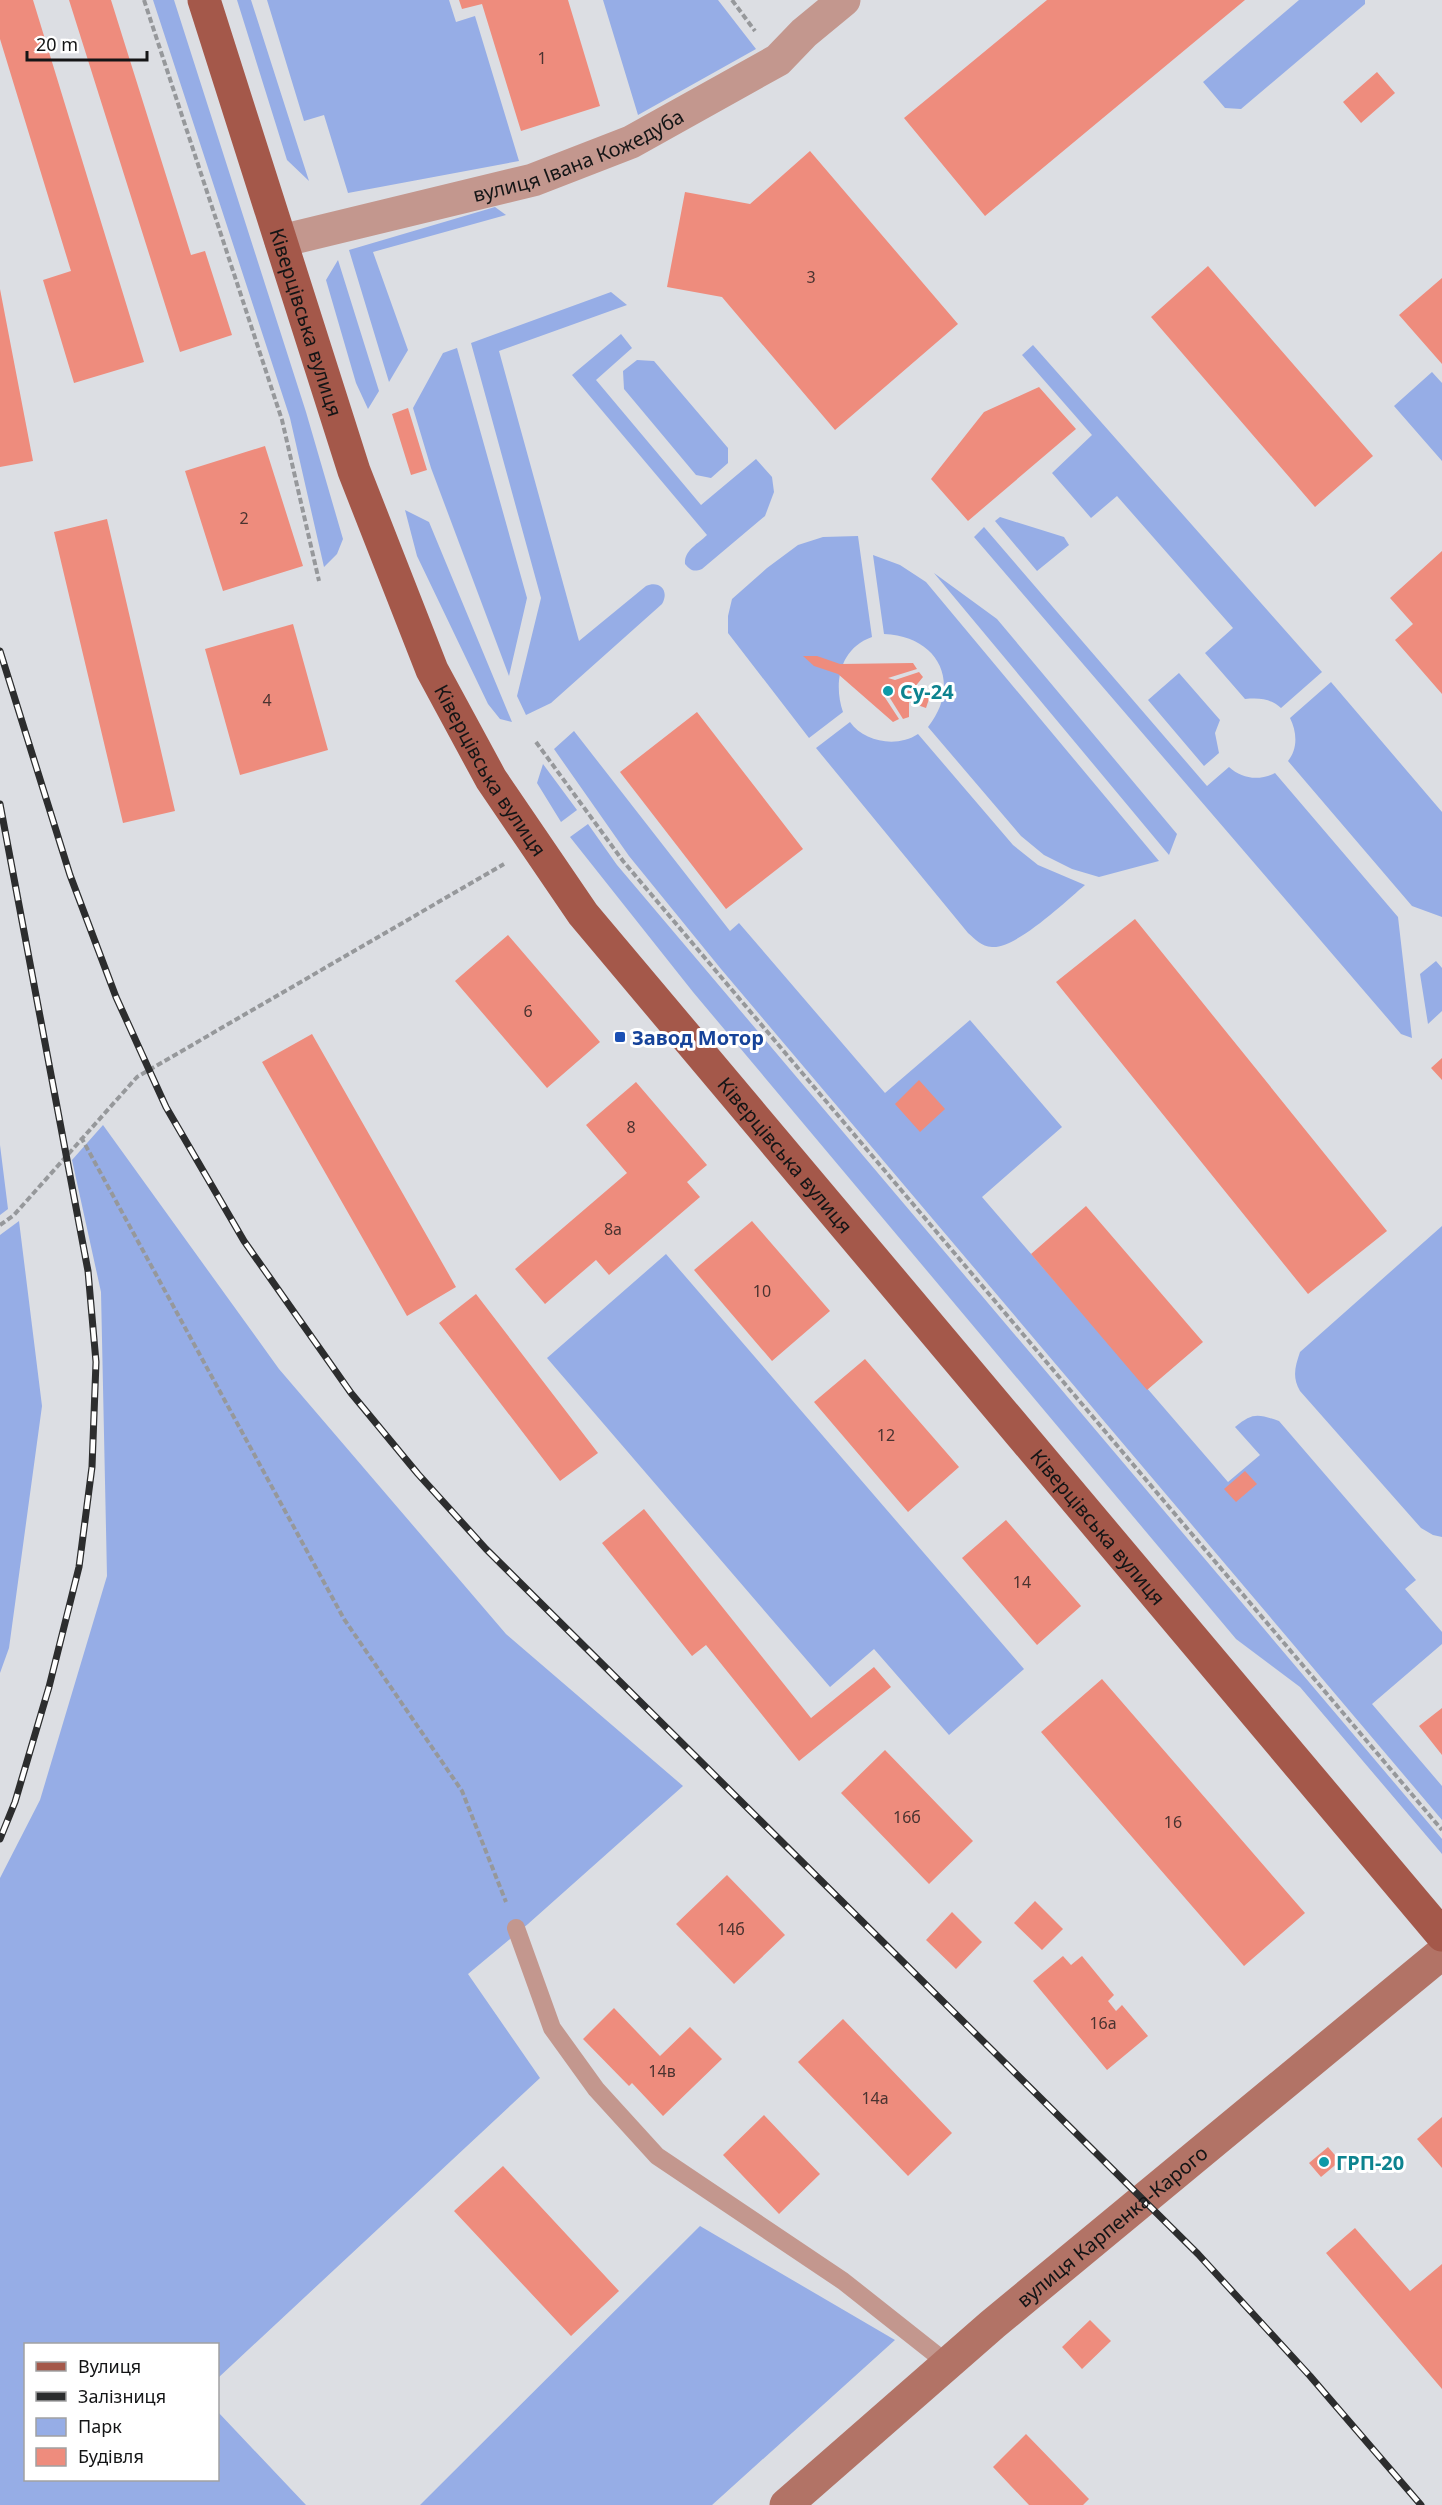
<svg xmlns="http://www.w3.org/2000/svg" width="1442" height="2505" viewBox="0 0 1442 2505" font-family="'Noto Sans',sans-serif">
<rect width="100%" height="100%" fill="#dcdee3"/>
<path fill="#96ade6" d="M153,0H174L306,412L343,539L337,554L324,567L290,418Z
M237,0H251L309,181L287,160Z
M267,0H449L456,22L475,16L519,161L348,193L324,115L304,121Z
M603,0H718L756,49L638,115Z
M1299,0H1365V4L1241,109L1225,108L1203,82Z
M495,207L506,215L373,252L408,350L389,382L349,250Z
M338,260L379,391L368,409L356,383L326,280Z
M611,292L627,305L499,351L579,641L646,586C659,580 670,590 662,604L551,703L526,715L517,696L541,598L471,343Z
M621,334L632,348L596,380L701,505L756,459L772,477L774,492L765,516L702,569C694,572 691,571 685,564C684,550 698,544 707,535L572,375Z
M1033,345L1322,672L1281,708C1270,698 1259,698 1245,699L1205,653L1233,628L1117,496L1091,518L1052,473L1092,435L1022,355Z
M457,348L527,598L509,676L431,468L413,408L443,353Z
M637,360L654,361L728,448V463L711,478L696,475L624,389L623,371Z
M1432,372L1442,383V461L1394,406Z
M405,510L429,522L512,722L500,719L488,704L417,556Z
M1000,517L1064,537L1069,545L1037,571L995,521Z
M984,527L1207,786L1229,767C1242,779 1259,781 1275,773L1398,917L1412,1038L1401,1034L974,537Z
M858,536L872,637C840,648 833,683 843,712L809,738L728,633V616L732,599L767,568L798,545L823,537Z
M873,555L900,565L926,582L1159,861L1099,877L1072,869L1044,855L1021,836L928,727C962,684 939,636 884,634Z
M934,573L997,619L1177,834L1169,855Z
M1179,673L1220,720L1215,733L1219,753L1204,766L1148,700Z
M1331,682L1442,812V917L1412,906L1288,761C1298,749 1297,732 1290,718Z
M850,722C864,742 897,748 918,734L1013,845L1038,865L1085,885C1066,901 1016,949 992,947C981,946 976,940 968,933L816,748Z
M574,731L730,931L739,923L885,1093L970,1020L1062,1127L982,1197L1228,1482L1260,1455L1235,1427C1253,1412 1258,1414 1279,1421L1416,1580L1405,1589L1442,1632V1644L1372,1704L1442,1786V1820L721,969L629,856L554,749Z
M543,764L577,810L561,822L537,783Z
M588,824L617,865L1442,1839V1854L1300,1687L1236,1639L693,992L570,837Z
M1436,961L1442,968V1011L1428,1024L1420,974Z
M103,1125L279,1369L506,1634L683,1786L528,1924L468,1974L540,2078L218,2378V2344H26V2480H218V2412L306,2505H0V1878L40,1800L107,1576L101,1292L72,1160Z
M0,1145L8,1209L0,1215Z
M19,1221L42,1406L9,1648L0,1673V1235Z
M1442,1226V1537L1433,1535L1421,1528L1300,1391C1292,1377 1295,1367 1300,1352Z
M666,1254L1024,1669L949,1735L874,1649L830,1687L547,1358Z
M700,2226L895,2340L712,2505H420Z"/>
<path fill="#ee8c7d" d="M0,0H33L144,362L74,383L43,280L71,271L0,39Z
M69,0H111L191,255L205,251L232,335L180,352Z
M459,0H568L600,106L521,131L482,4L462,9Z
M1047,0H1245L985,216L904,118Z
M1377,72L1395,93L1361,123L1343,102Z
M810,151L958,324L835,430L722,297L667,287L685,192L750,204Z
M1208,266L1373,456L1315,507L1151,317Z
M1442,278V364L1399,315Z
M0,289L33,461L0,467Z
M1039,387L1076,429L968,521L931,479L984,412Z
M408,408L427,470L411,475L392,414Z
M265,446L303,566L223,591L185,471Z
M107,519L175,811L123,823L54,532Z
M1442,551V694L1395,640L1413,624L1390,598Z
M293,624L328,750L240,775L205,649Z
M803,656H817L840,664L913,663L917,669L888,678L895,680L919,672L923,677L914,688L930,696L926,708L909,702V717L903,719L888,695L882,693L899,719L893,722L838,674L814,666Z
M697,712L803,849L726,909L620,772Z
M1135,919L1387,1231L1308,1294L1056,982Z
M508,935L600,1042L547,1088L455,981Z
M312,1034L456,1287L407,1316L262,1062Z
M1442,1058V1080L1431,1068Z
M919,1080L945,1109L920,1132L895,1104Z
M636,1082L707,1165L687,1182L700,1197L609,1275L596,1260L545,1304L515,1269L627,1173L586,1125Z
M1086,1206L1203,1342L1147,1390L1031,1254Z
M752,1221L830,1311L772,1361L694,1270Z
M476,1294L598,1453L560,1481L439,1323Z
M865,1359L959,1467L908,1512L814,1402Z
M1245,1471L1257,1484L1236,1502L1224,1489Z
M644,1509L811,1718L874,1667L891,1687L799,1761L706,1645L692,1656L602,1543Z
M1006,1520L1081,1606L1037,1645L962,1558Z
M1102,1679L1305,1913L1244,1966L1041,1732Z
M1442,1708V1755L1419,1726Z
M885,1750L973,1841L929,1884L841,1793Z
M727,1875L785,1935L734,1984L676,1924Z
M1035,1901L1063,1929L1042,1950L1014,1923Z
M952,1912L982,1942L956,1969L926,1940Z
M1063,1956L1071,1965L1082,1956L1114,1995L1108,2001L1116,2011L1122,2005L1148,2036L1107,2070L1033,1981Z
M614,2008L660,2056L690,2027L722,2059L663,2116L632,2083L629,2086L583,2039Z
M843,2019L952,2133L908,2176L798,2062Z
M764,2115L820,2174L779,2214L723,2155Z
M1442,2117V2168L1417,2139Z
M1328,2147L1340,2161L1321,2177L1309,2163Z
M503,2166L619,2291L571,2336L454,2211Z
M1355,2228L1410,2291L1442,2264V2389L1326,2253Z
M1090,2320L1111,2341L1082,2369L1062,2347Z
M1026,2434L1089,2499L1083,2505H1029L993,2467Z"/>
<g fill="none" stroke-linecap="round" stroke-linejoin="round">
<path stroke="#96989b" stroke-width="4" stroke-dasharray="6 3" stroke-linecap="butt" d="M144,0L282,420L319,581
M732,0L755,31
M536,742L623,861L1442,1830
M81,1137L344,1619L462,1791L506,1902
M0,1225L14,1215L137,1077L504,864"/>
<path stroke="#c3978e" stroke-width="18" d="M516,1928L552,2028L596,2089L657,2156L843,2281L948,2364"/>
<path stroke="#c3978e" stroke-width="33" id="s1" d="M281,241L533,180L631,142L778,60L804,33L844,0"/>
<path stroke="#b27366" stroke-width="33" id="s2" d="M786,2505L993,2324L1442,1953"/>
<path stroke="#a4584a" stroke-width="33" id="s3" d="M204,0L354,471L432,670L491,779L583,914L1442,1935"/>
<defs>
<path id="rail" d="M0,651L70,875L116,997L166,1107L244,1241L351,1393L418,1474L486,1549L1198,2254L1310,2376L1421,2505
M0,804L88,1271L96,1362L92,1467L79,1567L49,1687L15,1802L0,1839"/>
</defs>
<use href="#rail" stroke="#2c2d2e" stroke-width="7"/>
<use href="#rail" stroke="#fff" stroke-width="4.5" stroke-dasharray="14" stroke-linecap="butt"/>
</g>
<g fill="#0f9aa8" stroke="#fff" stroke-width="2">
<circle cx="888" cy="691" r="6"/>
<circle cx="1324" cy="2162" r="6"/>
</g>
<rect fill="#1a4fb4" stroke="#fff" stroke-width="2" x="614" y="1031" width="12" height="12" rx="3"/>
<g text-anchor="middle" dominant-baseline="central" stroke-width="6" stroke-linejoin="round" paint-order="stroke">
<g font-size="16" fill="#4a3330">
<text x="542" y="58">1</text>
<text x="811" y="277">3</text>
<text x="244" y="518">2</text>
<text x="267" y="700">4</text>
<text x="528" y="1011">6</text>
<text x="631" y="1127">8</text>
<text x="613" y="1229">8а</text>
<text x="762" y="1291">10</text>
<text x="886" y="1435">12</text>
<text x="1022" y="1582">14</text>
<text x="907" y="1817">16б</text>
<text x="1173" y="1822">16</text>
<text x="731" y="1929">14б</text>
<text x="1103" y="2023">16а</text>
<text x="662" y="2071">14в</text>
<text x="875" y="2098">14а</text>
</g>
<g font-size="20" fill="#141516" stroke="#fff">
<text stroke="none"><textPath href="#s1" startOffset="310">вулиця Івана Кожедуба</textPath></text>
<text stroke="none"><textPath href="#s3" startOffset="338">Ківерцівська вулиця</textPath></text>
<text stroke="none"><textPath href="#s3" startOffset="824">Ківерцівська вулиця</textPath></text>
<text stroke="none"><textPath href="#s3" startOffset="1310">Ківерцівська вулиця</textPath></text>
<text stroke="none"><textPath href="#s3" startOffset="1796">Ківерцівська вулиця</textPath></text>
<text stroke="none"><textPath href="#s2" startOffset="429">вулиця Карпенка-Карого</textPath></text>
</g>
<g font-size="20" font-weight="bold" fill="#0d838f" stroke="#fff" text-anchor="start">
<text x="900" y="691">Су-24</text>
<text x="1336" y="2162">ГРП-20</text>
</g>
<g font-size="20" font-weight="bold" fill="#164399" stroke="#fff" text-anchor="start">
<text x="632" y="1037">Завод Мотор</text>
</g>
</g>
<rect x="24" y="2343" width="195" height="138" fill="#ffffff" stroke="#a1a1a2" stroke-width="1.5"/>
<rect x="36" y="2362" width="30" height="9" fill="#a4584a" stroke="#a1a1a2" stroke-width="1.5"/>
<text x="78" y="2373" font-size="18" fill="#141516">Вулиця</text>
<rect x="36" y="2392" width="30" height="9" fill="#2c2d2e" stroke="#a1a1a2" stroke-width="1.5"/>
<text x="78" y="2403" font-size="18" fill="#141516">Залізниця</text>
<rect x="36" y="2418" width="30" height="18" fill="#96ade6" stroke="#a1a1a2" stroke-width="1.5"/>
<text x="78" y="2433" font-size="18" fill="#141516">Парк</text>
<rect x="36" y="2448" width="30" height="18" fill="#ee8c7d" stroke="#a1a1a2" stroke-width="1.5"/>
<text x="78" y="2463" font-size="18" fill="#141516">Будівля</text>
<path d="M27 51v9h120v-9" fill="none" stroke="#141516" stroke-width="3"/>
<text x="36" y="51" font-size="18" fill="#141516" stroke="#ffffff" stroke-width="4.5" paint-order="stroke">20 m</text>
</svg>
